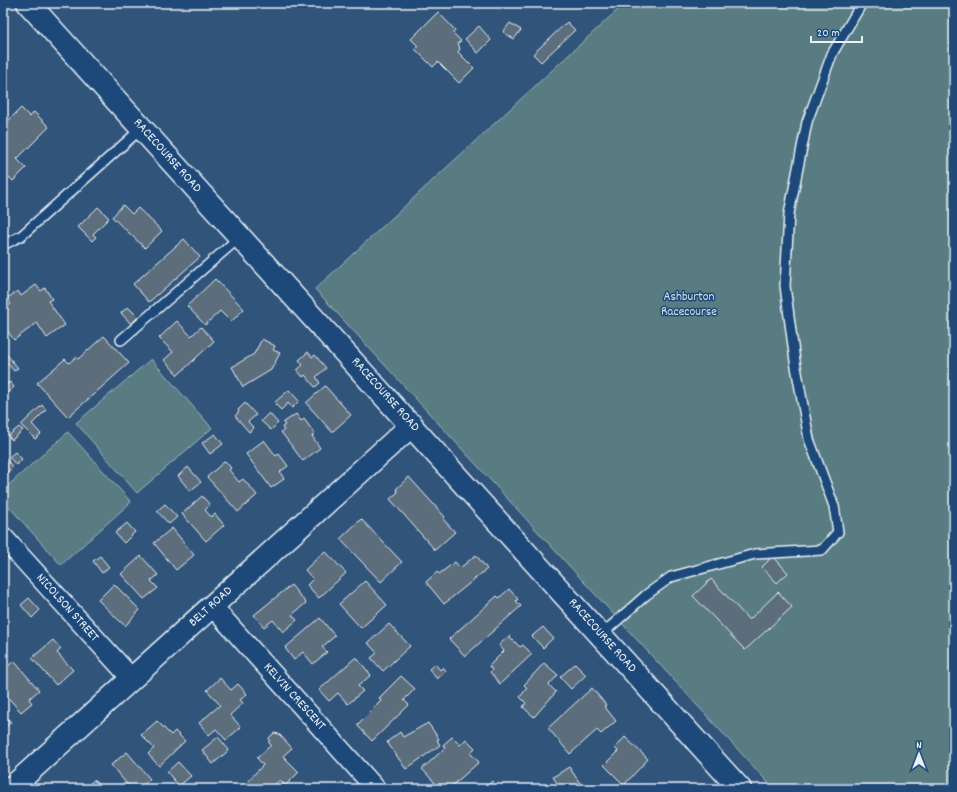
<svg xmlns="http://www.w3.org/2000/svg" width="957" height="792" viewBox="0 0 957 792" font-family="Dekko,sans-serif">
<rect width="100%" height="100%" fill="#31547b"/>
<filter id="ink" filterUnits="userSpaceOnUse"><feTurbulence type="fractalNoise" baseFrequency=".025" numOctaves="2"/><feDisplacementMap in="SourceGraphic" scale="8" xChannelSelector="R" yChannelSelector="G"/><feConvolveMatrix kernelMatrix="1 2 1 2 8 2 1 2 1" color-interpolation-filters="sRGB"/></filter>
<g filter="url(#ink)">
<path fill="#587c81" stroke="#a0b6bc" d="M625,3H954V789H774L315,289Z
M151,359L212,428L137,493L76,423Z
M68,432L131,502L61,565L3,500V490Z"/>
<path fill="#5c6d7c" stroke="#e8f1f8" d="M438,12L455,30L453,33L461,41L458,43L460,49L458,52L474,68L459,83L438,62L433,67L415,49L418,46L411,39Z
M567,22L575,30L541,62L533,54Z
M510,23L521,30L514,39L503,32Z
M479,26L491,40L478,53L465,39Z
M21,108L30,117L34,112L49,127L17,159L26,168L13,181L3,171V126Z
M123,205L132,214L138,208L162,231L145,248L112,217Z
M98,207L109,218L93,234L96,237L92,241L78,227Z
M184,239L200,257L149,302L133,284Z
M215,279L244,309L231,322L220,311L205,325L187,306Z
M36,285L41,291L45,288L52,299L48,301L65,325L47,338L37,323L14,340L3,325V310L11,304L7,298L18,291L21,296Z
M128,307L138,317L131,324L121,313Z
M177,321L191,336L201,327L214,341L178,375L164,360L173,352L159,338Z
M104,336L129,363L68,417L37,383L65,359L69,363L76,357L78,359Z
M262,339L275,346L273,350L280,353L271,370L243,387L232,367L254,354Z
M308,352L312,357L315,355L326,368L316,377L320,383L315,387L305,375L303,377L297,370L303,365L299,360Z
M7,355L18,368L14,371L3,358Z
M3,378L8,384L10,382L14,387L3,397Z
M325,386L351,415L332,432L306,403Z
M289,390L299,401L292,408L288,403L281,410L274,403Z
M245,403L256,415L248,422L254,428L249,432L235,416L239,412L238,410Z
M42,405L46,410L32,424L41,434L35,439L21,425Z
M269,413L278,423L271,430L261,421Z
M3,414L10,422L3,428Z
M296,414L301,421L304,419L315,434L312,436L320,448L303,461L281,432L284,430L282,427L285,425L283,423Z
M19,427L23,430L12,440L8,436Z
M215,434L223,444L210,454L202,443Z
M264,440L276,456L279,454L288,466L280,472L284,479L271,488L246,454Z
M15,452L22,459L16,465L9,457Z
M3,456L13,467L3,476Z
M225,461L231,468L229,470L239,482L243,479L257,495L238,512L207,477Z
M188,467L201,482L190,491L178,476Z
M409,477L445,517L443,519L455,532L435,550L390,499L398,492L396,489Z
M202,496L210,505L205,510L211,517L215,514L224,525L206,541L182,514Z
M165,504L177,517L169,524L157,511Z
M361,519L402,562L381,582L340,539Z
M127,523L135,532L124,543L115,533Z
M172,528L194,555L176,570L154,543Z
M325,551L346,573L319,598L307,585L313,579L305,570Z
M476,555L487,569L444,604L426,582L437,572L439,574L455,562L460,568Z
M100,556L109,567L102,573L93,561Z
M141,556L158,575L151,581L158,588L144,599L121,574Z
M773,556L788,573L777,583L762,567Z
M711,579L749,620L778,592L792,607L745,650L693,596Z
M365,581L387,605L361,628L339,604Z
M114,584L140,610L125,626L98,600Z
M291,585L306,603L292,615L297,620L283,632L273,620L264,627L254,615Z
M509,589L518,599L516,601L521,606L465,656L449,639L497,596L499,598Z
M29,598L40,610L32,618L21,605Z
M320,618L335,636L322,647L327,652L313,664L303,652L294,660L285,648Z
M389,624L410,646L383,671L371,658L377,653L368,643Z
M543,627L553,638L543,648L532,636Z
M509,636L520,647L523,645L532,654L500,684L490,672L492,670L489,666L504,651L499,645Z
M53,640L61,649L57,653L73,670L56,685L32,658Z
M356,657L371,675L358,686L363,691L348,704L338,693L329,701L319,690Z
M14,661L39,690L29,699L32,703L21,712L3,692V670Z
M544,663L558,675L549,685L556,692L534,717L523,707L526,703L520,697L527,688L524,685Z
M435,664L440,670L443,667L446,671L437,679L429,669Z
M575,664L586,675L571,689L560,677Z
M401,676L415,689L404,700L409,705L372,741L357,725L381,701L379,698Z
M220,678L231,690L238,684L247,694L240,700L243,703L230,715L241,727L226,740L216,729L209,735L199,723L220,705L207,690Z
M592,688L606,705L604,706L616,721L601,734L597,730L570,754L548,728Z
M3,714L11,722L3,729Z
M157,721L171,735L175,731L185,741L159,766L148,754L154,748L141,735Z
M428,723L439,739L437,740L440,745L406,769L387,742L400,732L403,737Z
M274,733L279,734L292,748L283,756L299,772L285,786L280,780L270,789H246L243,786L263,765L257,758L271,745L269,743V738Z
M218,737L229,750L213,764L202,750Z
M452,737L460,745L466,739L475,748L470,753L479,762L452,786L454,789H429L435,783L422,769L445,748L443,745Z
M625,737L648,759L624,785L604,765L618,751L615,748Z
M127,752L150,779L139,789H131L111,765Z
M178,762L191,776L179,786L167,772Z
M569,767L584,789H561L553,777Z
M94,780L102,789H83Z
M492,781L500,789H484Z"/>
<g fill="none" stroke-linecap="round" stroke-linejoin="round">
<defs>
<path id="service" d="M3,245L21,236L142,128
M121,340L240,237
M601,635L646,595L671,577L755,554L822,550L838,532L834,506L809,439L795,361L785,286L789,214L807,122L832,54L862,3"/>
<path id="minor" d="M3,537L132,679
M212,606L376,789"/>
<path id="tertiary" d="M28,3L740,789
M10,789L412,425"/>
</defs>
<use href="#service" stroke="#e8f1f8" stroke-width="12"/>
<use href="#minor" stroke="#e8f1f8" stroke-width="22"/>
<use href="#tertiary" stroke="#e8f1f8" stroke-width="25"/>
<use href="#service" stroke="#1f4a7a" stroke-width="9"/>
<use href="#minor" stroke="#1f4a7a" stroke-width="19"/>
<use href="#tertiary" stroke="#1f4a7a" stroke-width="22"/>
</g>
</g>
<g text-anchor="middle" dominant-baseline="central" stroke-width="3" stroke-linejoin="round" paint-order="stroke">
<g font-size="13" fill="#e8f1f8" stroke="#1f4a7a">
<text transform="translate(167 156) rotate(48)">RACECOURSE ROAD</text>
<text transform="translate(385 395) rotate(48)">RACECOURSE ROAD</text>
<text transform="translate(211 607) rotate(-42)">BELT ROAD</text>
<text transform="translate(67 608) rotate(48)">NICOLSON STREET</text>
<text transform="translate(602 636) rotate(48)">RACECOURSE ROAD</text>
<text transform="translate(294 697) rotate(48)">KELVIN CRESCENT</text>
</g>
<g font-size="13" fill="#d2dfe6" stroke="#1f4a7a">
<text x="689" y="297">Ashburton<tspan x="689" dy="15">Racecourse</tspan></text>
</g>
</g>
<rect width="957" height="792" fill="none" stroke="#1f4a7a" stroke-width="16"/>
<rect x="8" y="8" width="941" height="776" fill="none" stroke="#e8f1f8" stroke-width="1.5" filter="url(#ink)"/>
<g transform="translate(919 754)" stroke="#1f4a7a" stroke-width="3" paint-order="stroke">
<path d="M0-3L7 15L0 10L-7 15Z" fill="#e8f1f8"/>
<text y="-6" font-size="11" font-weight="bold" text-anchor="middle" fill="#e8f1f8">N</text>
</g>
<path d="M811 36v6h51v-6" fill="none" stroke="#e8f1f8" stroke-width="2"/>
<text x="817" y="36" font-size="12" fill="#e8f1f8" stroke="#1f4a7a" stroke-width="3" paint-order="stroke">20 m</text>
</svg>
